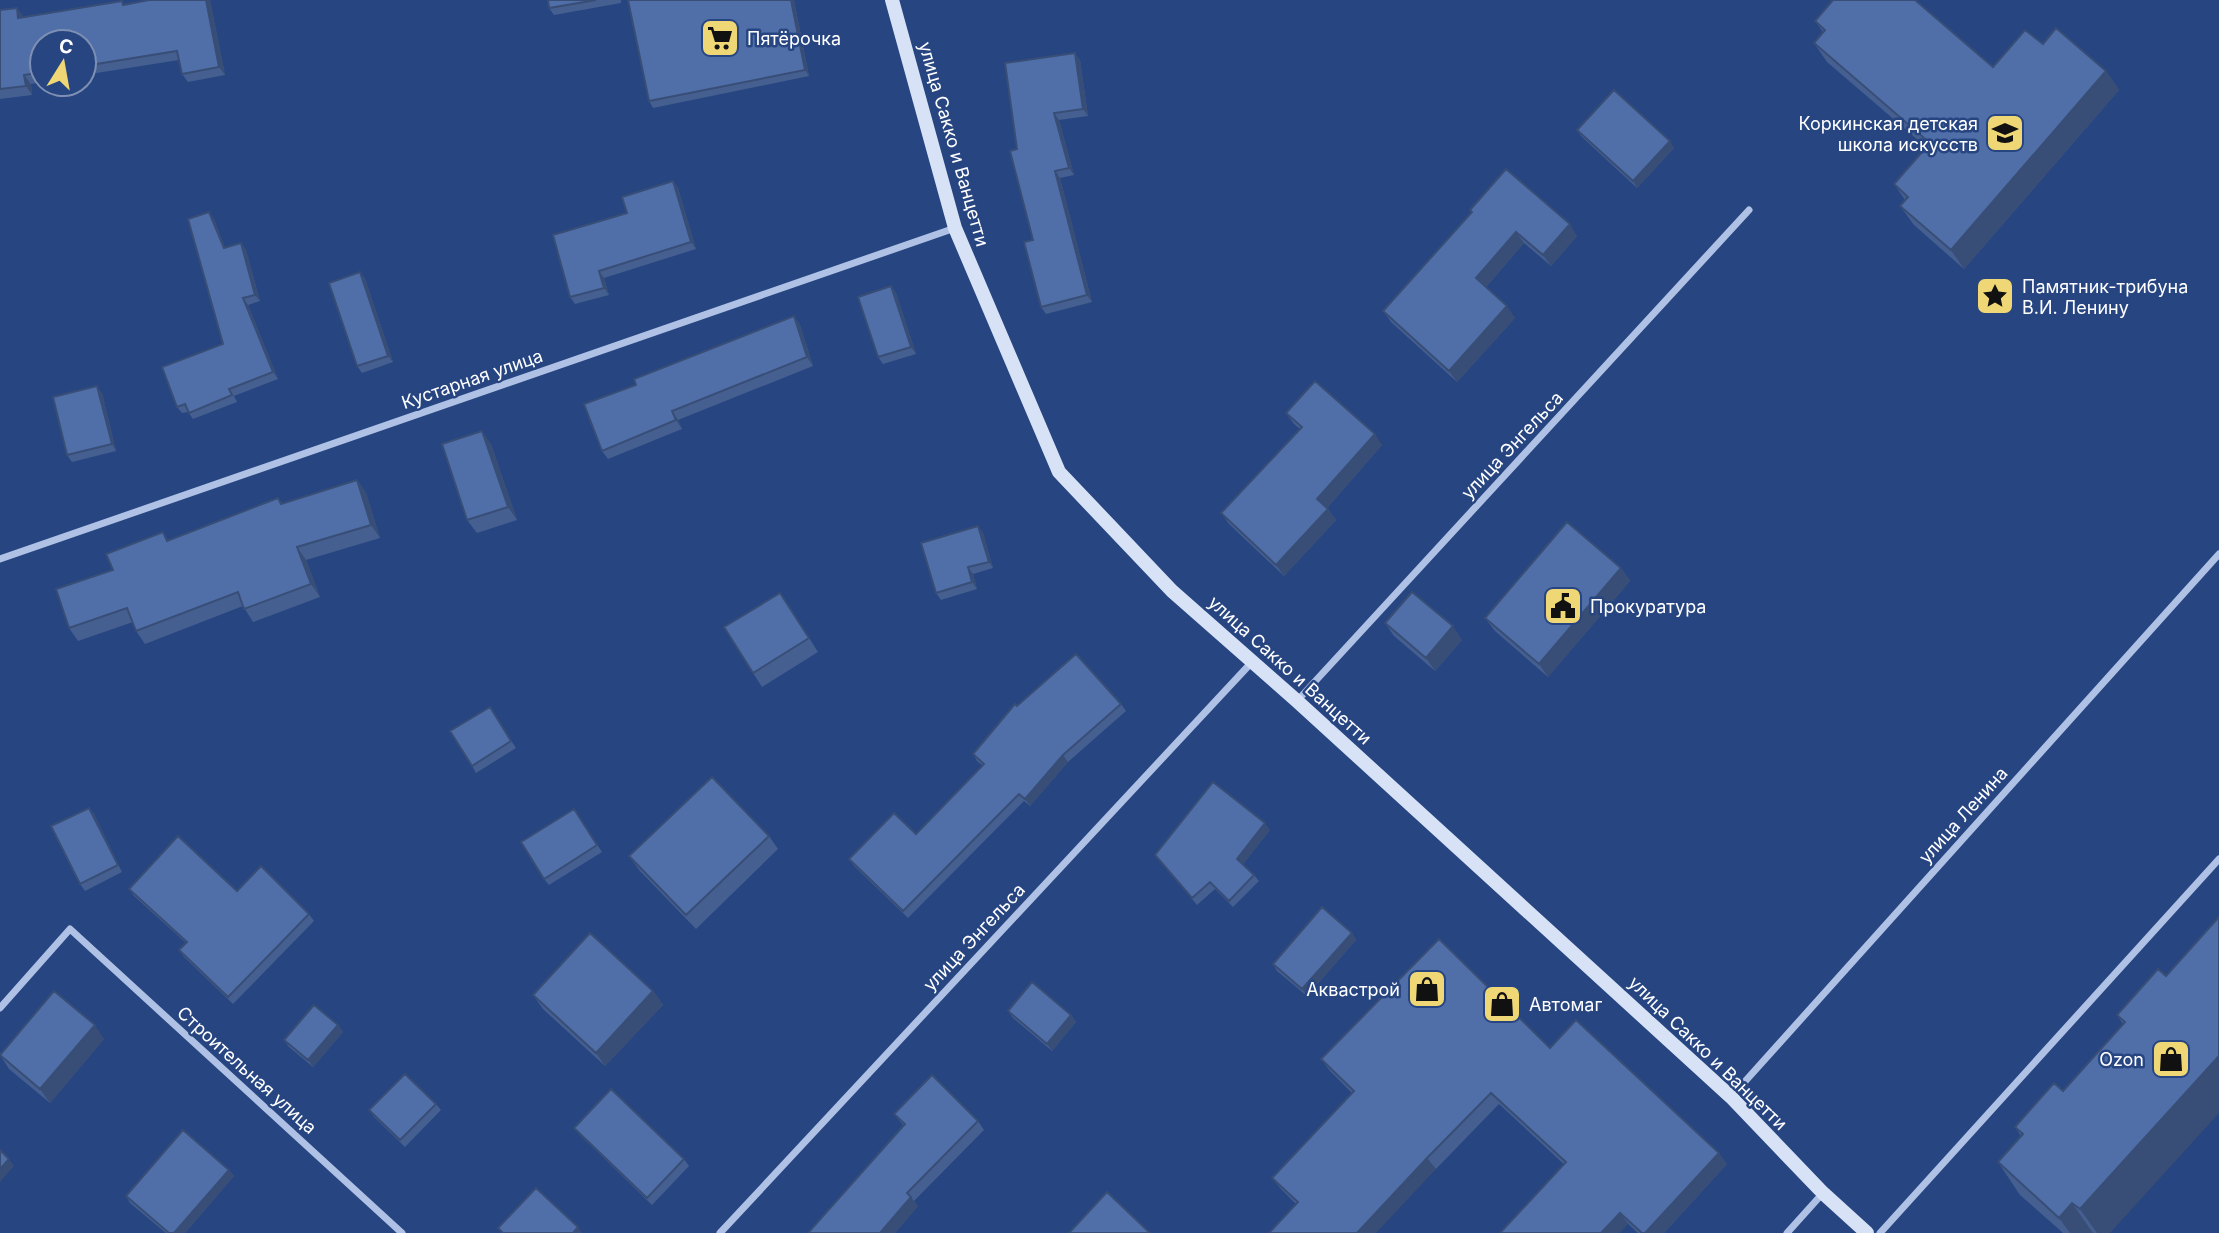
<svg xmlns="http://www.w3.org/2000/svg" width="2219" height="1233" viewBox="0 0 2219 1233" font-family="Inter,sans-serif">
<rect width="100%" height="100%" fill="#274580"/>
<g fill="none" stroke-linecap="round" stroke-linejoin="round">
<path stroke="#afc2e6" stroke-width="7" d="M0,559L955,228
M1297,701L1749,210
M0,1008L70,929L402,1233
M1731,1097L2219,554
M720,1233L1252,662
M1787,1233L1823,1193
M1880,1233L2219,859"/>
<path stroke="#d8e2f6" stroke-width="14" d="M892,0L955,228L1059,472L1172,591L1297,701L1731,1097L1823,1193L1867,1233"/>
</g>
<path fill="#455f91" d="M210,0L225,75L188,82L182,74L179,60L84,75V42H42V82L31,84L32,95L0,99V10L23,17L125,4Z
M548,0H621V3L554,15L549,8Z
M794,0L809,76L653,108L649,101Z
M1815,21L1993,67L2043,44L2106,71L2119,90L1964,269L1914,225L1900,206L1905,200L1894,184L1926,147L1827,62L1814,43L1823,32Z
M1080,60L1088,116L1059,120L1074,175L1060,178L1092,302L1046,314L1041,307L1033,240L1017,149Z
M1577,130L1674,148L1637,188L1582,137Z
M673,181L678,188L696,249L604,278L609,295L575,304L570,297L627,213Z
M1470,210L1577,236L1551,266L1524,243L1486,287L1515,318L1457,382L1391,322L1383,311L1472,212Z
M214,219L225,248L241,243L246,250L260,301L248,305L278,379L234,396L237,402L193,419L188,412L182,413L177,407L223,344Z
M360,272L365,279L393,362L362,373L357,366Z
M891,286L896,293L916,354L883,364L878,357Z
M794,316L800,325L813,366L678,420L682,429L608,459L602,451L636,385Z
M102,393L116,451L72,462L67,455Z
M1286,413L1382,445L1327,508L1336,520L1284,576L1229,524L1221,513L1300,429L1294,424Z
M491,444L517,520L477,533L467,520Z
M357,480L366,493L380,538L306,560L320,597L253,622L243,606L145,644L136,631L133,622L78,641L69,628L113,570L169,540L278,498L282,504Z
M978,526L983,533L993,568L973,574L977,589L941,600L936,593Z
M1621,568L1630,581L1548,677L1495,631L1485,618Z
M789,606L818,652L762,687L753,673Z
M1385,623L1462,640L1435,671L1394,636Z
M1121,704L1126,711L1068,762L1030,806L1024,801L908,918L854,866L849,859L916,834L983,766L977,761L973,754L1017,706Z
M494,714L516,748L476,773L472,766Z
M89,808L94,814L122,872L85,891L80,884Z
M574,809L602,852L549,885L544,879Z
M1270,830L1243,864L1254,875L1259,881L1233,907L1215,889L1197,905L1155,855Z
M769,836L778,849L696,929L639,870L629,856Z
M129,889L237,891L309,914L314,921L233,1004L184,957L179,950L186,943L134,896Z
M1352,933L1356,940L1307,996L1277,971L1273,964Z
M2166,976L2110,1233H2063L2020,1195L1998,1162L2021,1136L2015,1127L2063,1091L2123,1024L2117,1015Z
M653,991L663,1005L605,1066L543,1009L533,995Z
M1008,1011L1071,1015L1076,1022L1052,1051L1013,1018Z
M338,1025L343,1032L313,1067L289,1047L284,1040Z
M104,1039L50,1103L9,1069L0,1055Z
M1550,1048L1727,1164L1664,1233H1638L1499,1104L1436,1169L1296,1204L1281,1189L1272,1178L1352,1093L1330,1071L1321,1059Z
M436,1104L441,1110L405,1147L374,1117L369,1110Z
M894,1114L978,1121L984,1130L914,1201L918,1206L895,1233H808L903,1125Z
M574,1128L684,1159L689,1166L652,1205L579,1134Z
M229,1170L234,1176L185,1233H166L130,1203L126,1196Z"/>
<path fill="#384e76" d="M206,0H210L225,75L219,67Z
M791,0H794L809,76L805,70Z
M17,8L23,16L24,26L18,18Z
M1075,53L1080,60L1088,116L1083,109Z
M2106,71L2119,90L1964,269L1951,250Z
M24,75L31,84L32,95L26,86Z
M1054,113L1059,120L1074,175L1069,168Z
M1670,141L1674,148L1637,188L1633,181Z
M1055,171L1060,178L1092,302L1087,295Z
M673,181L678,188L696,249L691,242Z
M209,212L214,219L228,255L224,248Z
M1570,224L1577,236L1551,266L1543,255Z
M1516,232L1524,243L1484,289L1476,278Z
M241,243L246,250L260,301L255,295Z
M599,271L604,278L609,295L604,288Z
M360,272L365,279L393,362L388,356Z
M891,286L896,293L916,354L911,347Z
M243,298L248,305L278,379L273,372Z
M1507,306L1515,318L1457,382L1449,371Z
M794,316L800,325L813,366L807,357Z
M97,386L102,393L116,451L112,444Z
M672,411L678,420L682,429L676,420Z
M482,431L491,444L517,520L508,507Z
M1375,434L1382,445L1325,510L1317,499Z
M357,480L366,493L380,538L371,525Z
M1328,509L1336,520L1284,576L1276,565Z
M978,526L983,533L993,568L989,562Z
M297,547L306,560L320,597L311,584Z
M968,567L973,574L977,589L972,582Z
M1621,568L1630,581L1548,677L1539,664Z
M1453,626L1462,640L1435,671L1426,658Z
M1063,755L1068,762L1030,806L1025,799Z
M89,808L94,814L122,872L118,865Z
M1265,823L1270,830L1242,866L1237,859Z
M1352,933L1356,940L1307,996L1302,989Z
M653,991L663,1005L605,1066L596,1053Z
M1071,1015L1076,1022L1052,1051L1047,1044Z
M95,1025L104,1039L50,1103L40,1089Z
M338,1025L343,1032L313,1067L308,1060Z
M2219,1056V1113L2110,1233H2097L2080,1209Z
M1719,1153L1727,1164L1664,1233H1645Z
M1427,1158L1436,1169L1376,1233H1357Z
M9,1159L14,1166L0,1182V1169Z
M229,1170L234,1176L185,1233H174Z
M911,1197L918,1206L895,1233H880Z
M2072,1203L2093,1233H2070L2059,1218Z
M1620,1213L1628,1224L1620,1233H1601Z
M578,1227L582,1233H573Z"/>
<path fill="#506fa9" stroke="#384e76" stroke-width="2" d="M149,0H206L219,67L182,74L177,51L84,66V42H42V72L24,75L26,86L0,89V10L17,8L18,18L122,1L123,5Z
M548,0H596L549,8Z
M628,0H791L805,70L649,101Z
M1833,0H1915L1993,67L2025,30L2043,44L2056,28L2106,71L1951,250L1900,206L1908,197L1894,184L1930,143L1814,43L1825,30L1815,21Z
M1075,53L1083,109L1054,113L1069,168L1055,171L1087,295L1041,307L1024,242L1033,240L1010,151L1017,149L1005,63Z
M1614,90L1670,141L1633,181L1577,130Z
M1506,169L1570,224L1543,255L1516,232L1476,278L1507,306L1449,371L1383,311L1472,212L1470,210Z
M673,181L691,242L599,271L604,288L570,297L553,235L627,213L622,197Z
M209,212L224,248L241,243L255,295L243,298L273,372L229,389L232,395L189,413L185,404L177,407L162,367L223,344L188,219Z
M360,272L388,356L357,366L329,283Z
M891,286L911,347L878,357L858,297Z
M794,316L807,357L672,411L676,420L602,451L584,404L636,385L634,379Z
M1315,381L1375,434L1317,499L1328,509L1276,565L1221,513L1302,427L1286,413Z
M97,386L112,444L67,455L53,397Z
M482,431L508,507L467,520L442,444Z
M357,480L371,525L297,547L311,584L244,609L238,592L136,631L127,608L69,628L56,589L113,570L106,554L163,532L167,541L278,498L281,504Z
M1567,522L1621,568L1539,664L1485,618Z
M978,526L989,562L968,567L972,582L936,593L921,543Z
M1412,592L1453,626L1426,658L1385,623Z
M780,593L809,638L753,673L724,627Z
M1076,654L1121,704L1063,755L1025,799L1019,794L903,911L849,859L894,813L916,834L984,764L973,754L1015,704L1017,706Z
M490,707L511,741L472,766L450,731Z
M712,777L769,836L686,915L629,856Z
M1213,782L1265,823L1237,859L1254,875L1229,901L1210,882L1192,898L1155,855Z
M89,808L118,865L80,884L51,826Z
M574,809L597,845L544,879L521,842Z
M178,836L237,891L261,866L309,914L228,997L179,950L187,942L129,889Z
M1322,907L1352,933L1302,989L1273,964Z
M2219,917V1056L2080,1209L2072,1203L2059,1218L1998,1162L2023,1134L2015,1127L2054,1083L2063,1091L2125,1022L2117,1015L2158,969L2166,976Z
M590,933L653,991L596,1053L533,995Z
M1439,939L1550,1048L1576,1020L1719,1153L1645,1233H1642L1620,1213L1601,1233H1500L1566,1162L1491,1093L1427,1158L1357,1233H1269L1298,1202L1272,1178L1354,1091L1321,1059Z
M1032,982L1071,1015L1047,1044L1008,1011Z
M54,991L95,1025L40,1089L0,1055Z
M314,1005L338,1025L308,1060L284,1040Z
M405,1074L436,1104L400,1140L369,1110Z
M932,1075L978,1121L907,1193L911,1197L880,1233H808L905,1124L894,1114Z
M611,1089L684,1159L647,1198L574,1128Z
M183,1130L229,1170L174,1233H169L126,1196Z
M0,1150L9,1159L0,1169Z
M536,1188L578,1227L573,1233H503L498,1228Z
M1107,1192L1150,1233H1069Z"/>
<defs>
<symbol id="supermarket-square" viewBox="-11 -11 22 22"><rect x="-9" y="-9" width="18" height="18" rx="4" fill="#eed774" stroke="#274580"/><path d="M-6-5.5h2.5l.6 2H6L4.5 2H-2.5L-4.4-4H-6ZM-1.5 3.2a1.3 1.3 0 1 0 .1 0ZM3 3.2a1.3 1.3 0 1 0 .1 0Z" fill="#111"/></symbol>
<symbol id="school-square" viewBox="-11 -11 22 22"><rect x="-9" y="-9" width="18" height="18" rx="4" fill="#eed774" stroke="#274580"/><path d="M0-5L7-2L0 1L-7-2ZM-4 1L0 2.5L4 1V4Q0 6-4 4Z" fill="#111"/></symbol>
<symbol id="sight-square" viewBox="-11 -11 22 22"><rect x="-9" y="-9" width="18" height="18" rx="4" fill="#eed774" stroke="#274580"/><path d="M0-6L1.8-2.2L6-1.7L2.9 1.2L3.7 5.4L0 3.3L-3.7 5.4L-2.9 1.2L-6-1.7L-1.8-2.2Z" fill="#111"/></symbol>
<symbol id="civic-square" viewBox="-11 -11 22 22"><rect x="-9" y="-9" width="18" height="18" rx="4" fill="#eed774" stroke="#274580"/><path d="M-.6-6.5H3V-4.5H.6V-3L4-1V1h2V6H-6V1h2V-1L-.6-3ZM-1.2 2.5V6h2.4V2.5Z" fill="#111"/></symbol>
<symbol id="shop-square" viewBox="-11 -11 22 22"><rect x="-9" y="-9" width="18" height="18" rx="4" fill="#eed774" stroke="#274580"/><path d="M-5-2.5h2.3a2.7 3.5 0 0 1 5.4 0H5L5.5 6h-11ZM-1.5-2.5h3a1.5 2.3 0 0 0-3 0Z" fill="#111"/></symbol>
</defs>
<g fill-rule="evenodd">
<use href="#supermarket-square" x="698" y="16" width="44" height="44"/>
<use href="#school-square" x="1983" y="111" width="44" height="44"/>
<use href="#sight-square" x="1973" y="274" width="44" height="44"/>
<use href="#civic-square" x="1541" y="584" width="44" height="44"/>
<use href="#shop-square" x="1405" y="967" width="44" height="44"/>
<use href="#shop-square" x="1480" y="982" width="44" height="44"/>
<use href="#shop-square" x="2149" y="1037" width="44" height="44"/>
</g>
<g text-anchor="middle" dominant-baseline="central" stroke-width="5" stroke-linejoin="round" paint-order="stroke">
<g font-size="18" fill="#fff" stroke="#274580" text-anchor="start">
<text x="747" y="38">Пятёрочка</text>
<text x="1978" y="123" text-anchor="end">Коркинская детская<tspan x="1978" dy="21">школа искусств</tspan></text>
<text x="2022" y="286">Памятник-трибуна<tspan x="2022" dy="21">В.И. Ленину</tspan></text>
<text x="1590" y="606">Прокуратура</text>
<text x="1400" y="989" text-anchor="end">Аквастрой</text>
<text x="1529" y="1004">Автомаг</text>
<text x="2144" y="1059" text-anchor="end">Ozon</text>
</g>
<g font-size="18" fill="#fff" stroke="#274580">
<text transform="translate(954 144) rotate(74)">улица Сакко и Ванцетти</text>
<text transform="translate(472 379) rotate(-19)">Кустарная улица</text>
<text transform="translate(1512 445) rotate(-47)">улица Энгельса</text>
<text transform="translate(1290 670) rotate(42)">улица Сакко и Ванцетти</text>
<text transform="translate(1963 815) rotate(-48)">улица Ленина</text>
<text transform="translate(974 937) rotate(-47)">улица Энгельса</text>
<text transform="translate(1708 1053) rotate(44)">улица Сакко и Ванцетти</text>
<text transform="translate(247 1070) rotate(42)">Строительная улица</text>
</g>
</g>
<g transform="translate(63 63) rotate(11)"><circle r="33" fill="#274580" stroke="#7d8fb3" stroke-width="2"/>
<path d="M0-5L12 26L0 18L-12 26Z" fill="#eed774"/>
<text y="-10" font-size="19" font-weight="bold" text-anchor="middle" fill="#ffffff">С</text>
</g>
</svg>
